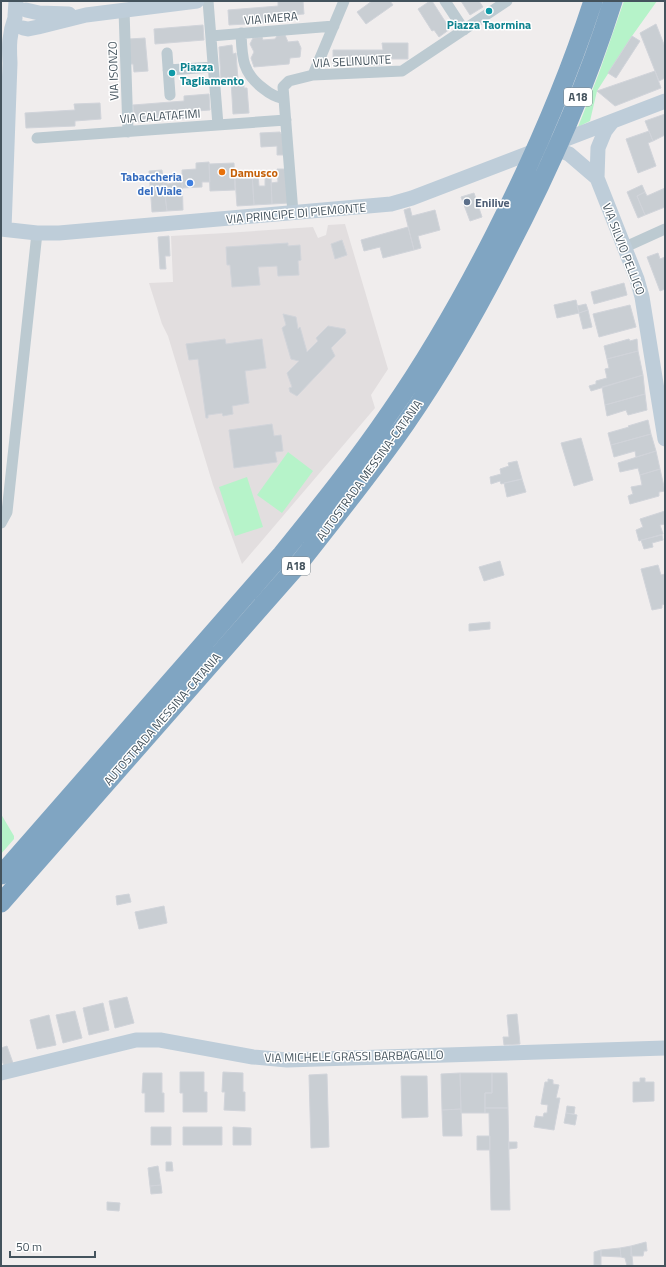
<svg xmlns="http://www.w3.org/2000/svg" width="666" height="1267" viewBox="0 0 666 1267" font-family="'Titillium Web',sans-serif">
<rect width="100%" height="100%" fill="#f0eded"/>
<path fill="#e2dedf" d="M345,224L388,369L371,395L375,408L242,564L213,485L168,336L162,324L149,283L173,282L171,236L226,233L313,227L318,238L326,235L328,225Z"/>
<path fill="#b6f3c9" d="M624,1H657L632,36L597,91L590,121L578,127L599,73Z
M288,452L313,471L282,513L257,495Z
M247,477L263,527L235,536L219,487Z
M1,814L14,836V839L1,854Z"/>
<path fill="#c9ced3" stroke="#d1d4da" d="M278,1H303L304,14L278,16L279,22L229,25L228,10L278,6Z
M372,1H390L393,5L366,24L357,12Z
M430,1H432L450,29L439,37L434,30L432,31L418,9Z
M461,1H479L483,7L470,15Z
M656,24L665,47V78L659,81L640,33Z
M203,25L204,40L155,44L154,29Z
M285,35L288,42L298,41L301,48L300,57L290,58L289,64L254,67L251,58L254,52L250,44L253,38L262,37L263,40L275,39L277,36Z
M632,36L640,41L616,78L608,73Z
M145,38L148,71L134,72L133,64H131L129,39Z
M382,43H408V59H383V65L333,66V50H383Z
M232,45L233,54L236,53L238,80H244V88H247L249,113L233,114L231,80H221L219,47Z
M655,71L661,88L615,106L597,91Z
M209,94L210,110L184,112V118L135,122L133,105L184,101V96Z
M100,103L101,119L75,121V126L26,128L25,113L75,110L74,104Z
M665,114V135L653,141L645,121Z
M649,131L653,141L648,143L656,166L638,173L626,139Z
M280,132L282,135L284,155H277V146L261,147L260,133Z
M209,162L210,182H202V187L182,188V170L196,169V163Z
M234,163L235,190L210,191L209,164Z
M277,169H286L289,203L272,204L271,183L278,182Z
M162,170L167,211L152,212L149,171Z
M252,171L254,205L237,206L235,179L245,178L244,172Z
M252,174H258L259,186H265V178L271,177L272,204L254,205Z
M182,175L183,210L167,211L163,182H167V184L173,183V176Z
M642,185L645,192L637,196L645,215L638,218L627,192Z
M665,188V207L645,215L637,196L645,192L647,196Z
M474,193L482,217L470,221L461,197Z
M410,208L412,216L435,210L440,230L418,236L421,248L414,250L404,210Z
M408,227L414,250L383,258L380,247L364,251L361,240Z
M169,236L170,256H165L166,269H160L158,237Z
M342,240L347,255L335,259L331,244Z
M288,243V246L300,245L301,260L298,261L299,275L278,276L277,266L258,267L260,285L232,287L230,265H227L226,247Z
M658,253L660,259L665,257V289L660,291L647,257Z
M624,283L627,295L594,304L591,292Z
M576,300L579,313L557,318L554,305Z
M586,304L588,310L579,313L577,306Z
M630,305L636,327L599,337L593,314Z
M588,310L592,327L583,329L579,313Z
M283,314L296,317L298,329L300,327L307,352L318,341L316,338L328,326L345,329L346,333L331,348L335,356L297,396L290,392L289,388L292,387L287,373L299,361L291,359L282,328L286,325Z
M225,339L226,344L262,339L266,368L245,371L249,403L232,406L233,414L223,416L222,413L208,415V418H206L198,359L189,360L186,344Z
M629,339L630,341L637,339L638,351L607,359L604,346Z
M638,351L643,375L591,391L589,386L596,384V381L607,378L605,369L609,368L607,359Z
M643,375L645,394L605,405L602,387Z
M645,394L647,410L628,415L626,410L607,416L605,405Z
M648,420L651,434L611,445L608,433L629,427L628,426Z
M272,424L274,436L281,435L283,451L275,452L277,462L234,468L229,430Z
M651,434L656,451L636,457L635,451L614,457L611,445Z
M581,438L593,480L574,486L561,443Z
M656,451L660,469L640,475L638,468L620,472L618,463Z
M517,461L522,479L501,484L500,481L491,484L490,477L501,474L500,469L509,466L508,463Z
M660,469L665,491L659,492V496L630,504L628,496L633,494L631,487L642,485L640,475Z
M522,479L526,492L507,497L504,483Z
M665,511V524L660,525L663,534L639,541L636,530L643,527L640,519Z
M662,535L663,540L652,543L653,547L644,549L641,540Z
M500,561L504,575L484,581L479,567Z
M658,565L661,575L665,574V604L662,605V608L652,610L641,569Z
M490,622V629L469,631V624Z
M129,894L131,902L117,905L116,896Z
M164,906L167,923L139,929L135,912Z
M127,997L134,1023L115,1028L109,1001Z
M103,1003L109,1030L89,1035L83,1008Z
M75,1011L82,1038L63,1043L56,1015Z
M517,1014L520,1044L504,1045L503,1037H509L507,1015Z
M49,1015L56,1045L37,1049L30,1020Z
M7,1046L13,1063L4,1066L1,1058V1048Z
M180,1072H204V1092H207V1112H183V1093H180Z
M223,1072L243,1073V1092H245V1111L224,1110L225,1092H222Z
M143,1073H162V1093H164V1112H145V1093H142Z
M460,1073L461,1109L442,1110L441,1074Z
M460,1073H492V1093H485V1113H461Z
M492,1073H507L508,1108H485V1093H492Z
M327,1074L329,1147L311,1148L309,1075Z
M401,1076H427L428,1117L402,1118Z
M640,1078H645V1082H654V1101L633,1102V1082H640Z
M548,1079L553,1080V1084L559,1085L556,1098H560L554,1130L534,1127L536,1116L543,1117L544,1113H547L548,1105L541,1104L545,1082H548Z
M567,1106L575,1107L574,1114L566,1113Z
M485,1108H508L510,1210H491L489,1113H485Z
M461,1109L462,1136H443L442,1110Z
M566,1113L577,1115L575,1125L564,1123Z
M151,1127H171V1145H151Z
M183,1127H222V1145H183Z
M233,1127L251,1128V1145H233Z
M477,1136H490V1150H477Z
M509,1142H517V1148L509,1149Z
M166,1162H172L173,1171H166Z
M158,1166L161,1185L150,1186L148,1168Z
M161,1185L162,1193L151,1194L150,1186Z
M107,1202L120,1203L119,1211L107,1210Z
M646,1242L647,1251H644L643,1256H631V1246Z
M631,1246L633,1266H627L625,1258L621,1257L620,1248Z
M620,1248L621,1257L601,1256V1250Z
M601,1250V1265H594V1252Z"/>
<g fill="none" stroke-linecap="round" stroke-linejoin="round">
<path stroke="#bccad1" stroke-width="11" d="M208,1L218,125
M445,1L464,30
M124,10L128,132
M241,33C242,58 242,73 264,89C270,94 276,97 284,99
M211,36L334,26
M167,53L170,95
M168,70L213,67
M313,75L344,1
M37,138L286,120
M293,213L284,99L283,87L289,81L313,75L402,71L507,1
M623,248L665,229
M1,523L7,512L37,233"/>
<path stroke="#becdd9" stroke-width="15" d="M26,10L39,13L69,14
M15,16L16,1
M23,28L28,29L38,27L86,15L197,1
M612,122L605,131L598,148L597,178L637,279L642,297L665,439
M546,149L561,151L569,154L597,178
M1,229L37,233H59L391,204L412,198L665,101
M4,229L10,63C9,46 9,34 15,18
M1,1073L136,1040H160L253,1057L287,1060L665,1048"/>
<path stroke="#80a5c2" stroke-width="19" d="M1,875L282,554C320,507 357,461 391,411C430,355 464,295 495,234C533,159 567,81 593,1
M1,903L297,566C334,519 372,472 406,423C444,368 477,310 507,251C549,171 586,87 613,1"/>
</g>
<g fill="#0f9aa8" stroke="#fff" stroke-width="1.5">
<circle cx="489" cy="11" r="4"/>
<circle cx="172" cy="73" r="4"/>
</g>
<circle fill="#e8710a" stroke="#fff" stroke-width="1.5" cx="222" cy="172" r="4"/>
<circle fill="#3f7fe0" stroke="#fff" stroke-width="1.5" cx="190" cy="183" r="4"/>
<circle fill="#5c6f8a" stroke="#fff" stroke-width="1.5" cx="467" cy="202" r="4"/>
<g text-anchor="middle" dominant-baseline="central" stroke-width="3" stroke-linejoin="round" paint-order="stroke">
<g fill="#fff" stroke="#7c878e" stroke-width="1">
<rect x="564" y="88" width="28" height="18" rx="3"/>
<rect x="282" y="557" width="28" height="18" rx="3"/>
</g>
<g font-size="11" font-weight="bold" fill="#44535d">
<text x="578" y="97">A18</text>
<text x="296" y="566">A18</text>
</g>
<g font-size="12" fill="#44535d" stroke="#fff">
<text transform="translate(271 18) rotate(-5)">VIA IMERA</text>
<text transform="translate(352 61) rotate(-3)">VIA SELINUNTE</text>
<text transform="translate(113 71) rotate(-92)">VIA ISONZO</text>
<text transform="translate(160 116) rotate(-4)">VIA CALATAFIMI</text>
<text transform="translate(296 213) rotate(-5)">VIA PRINCIPE DI PIEMONTE</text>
<text transform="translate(624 249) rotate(69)">VIA SILVIO PELLICO</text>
<text transform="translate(369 470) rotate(-54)">AUTOSTRADA MESSINA-CATANIA</text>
<text transform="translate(162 719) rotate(-49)">AUTOSTRADA MESSINA-CATANIA</text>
<text transform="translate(354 1056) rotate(-1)">VIA MICHELE GRASSI BARBAGALLO</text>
</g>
<g font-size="12" font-weight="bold" fill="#0d838f" stroke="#fff">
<text x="489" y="24">Piazza Taormina</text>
<text x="180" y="66" text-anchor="start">Piazza<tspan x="180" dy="14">Tagliamento</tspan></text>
</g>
<g font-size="12" font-weight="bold" fill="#c56008" stroke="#fff" text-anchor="start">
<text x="230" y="172">Damusco</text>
</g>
<g font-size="12" font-weight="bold" fill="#366cbe" stroke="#fff" text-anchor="end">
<text x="182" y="176">Tabaccheria<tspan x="182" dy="14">del Viale</tspan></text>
</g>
<g font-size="12" font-weight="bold" fill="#4e5e75" stroke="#fff" text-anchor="start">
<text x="475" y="202">Enilive</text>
</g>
</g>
<rect width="666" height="1267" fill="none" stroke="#44535d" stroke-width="4"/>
<path d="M10 1251v6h85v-6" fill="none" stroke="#44535d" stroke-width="2"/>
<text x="16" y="1251" font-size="12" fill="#44535d" stroke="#ffffff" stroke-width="3" paint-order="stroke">50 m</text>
</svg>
